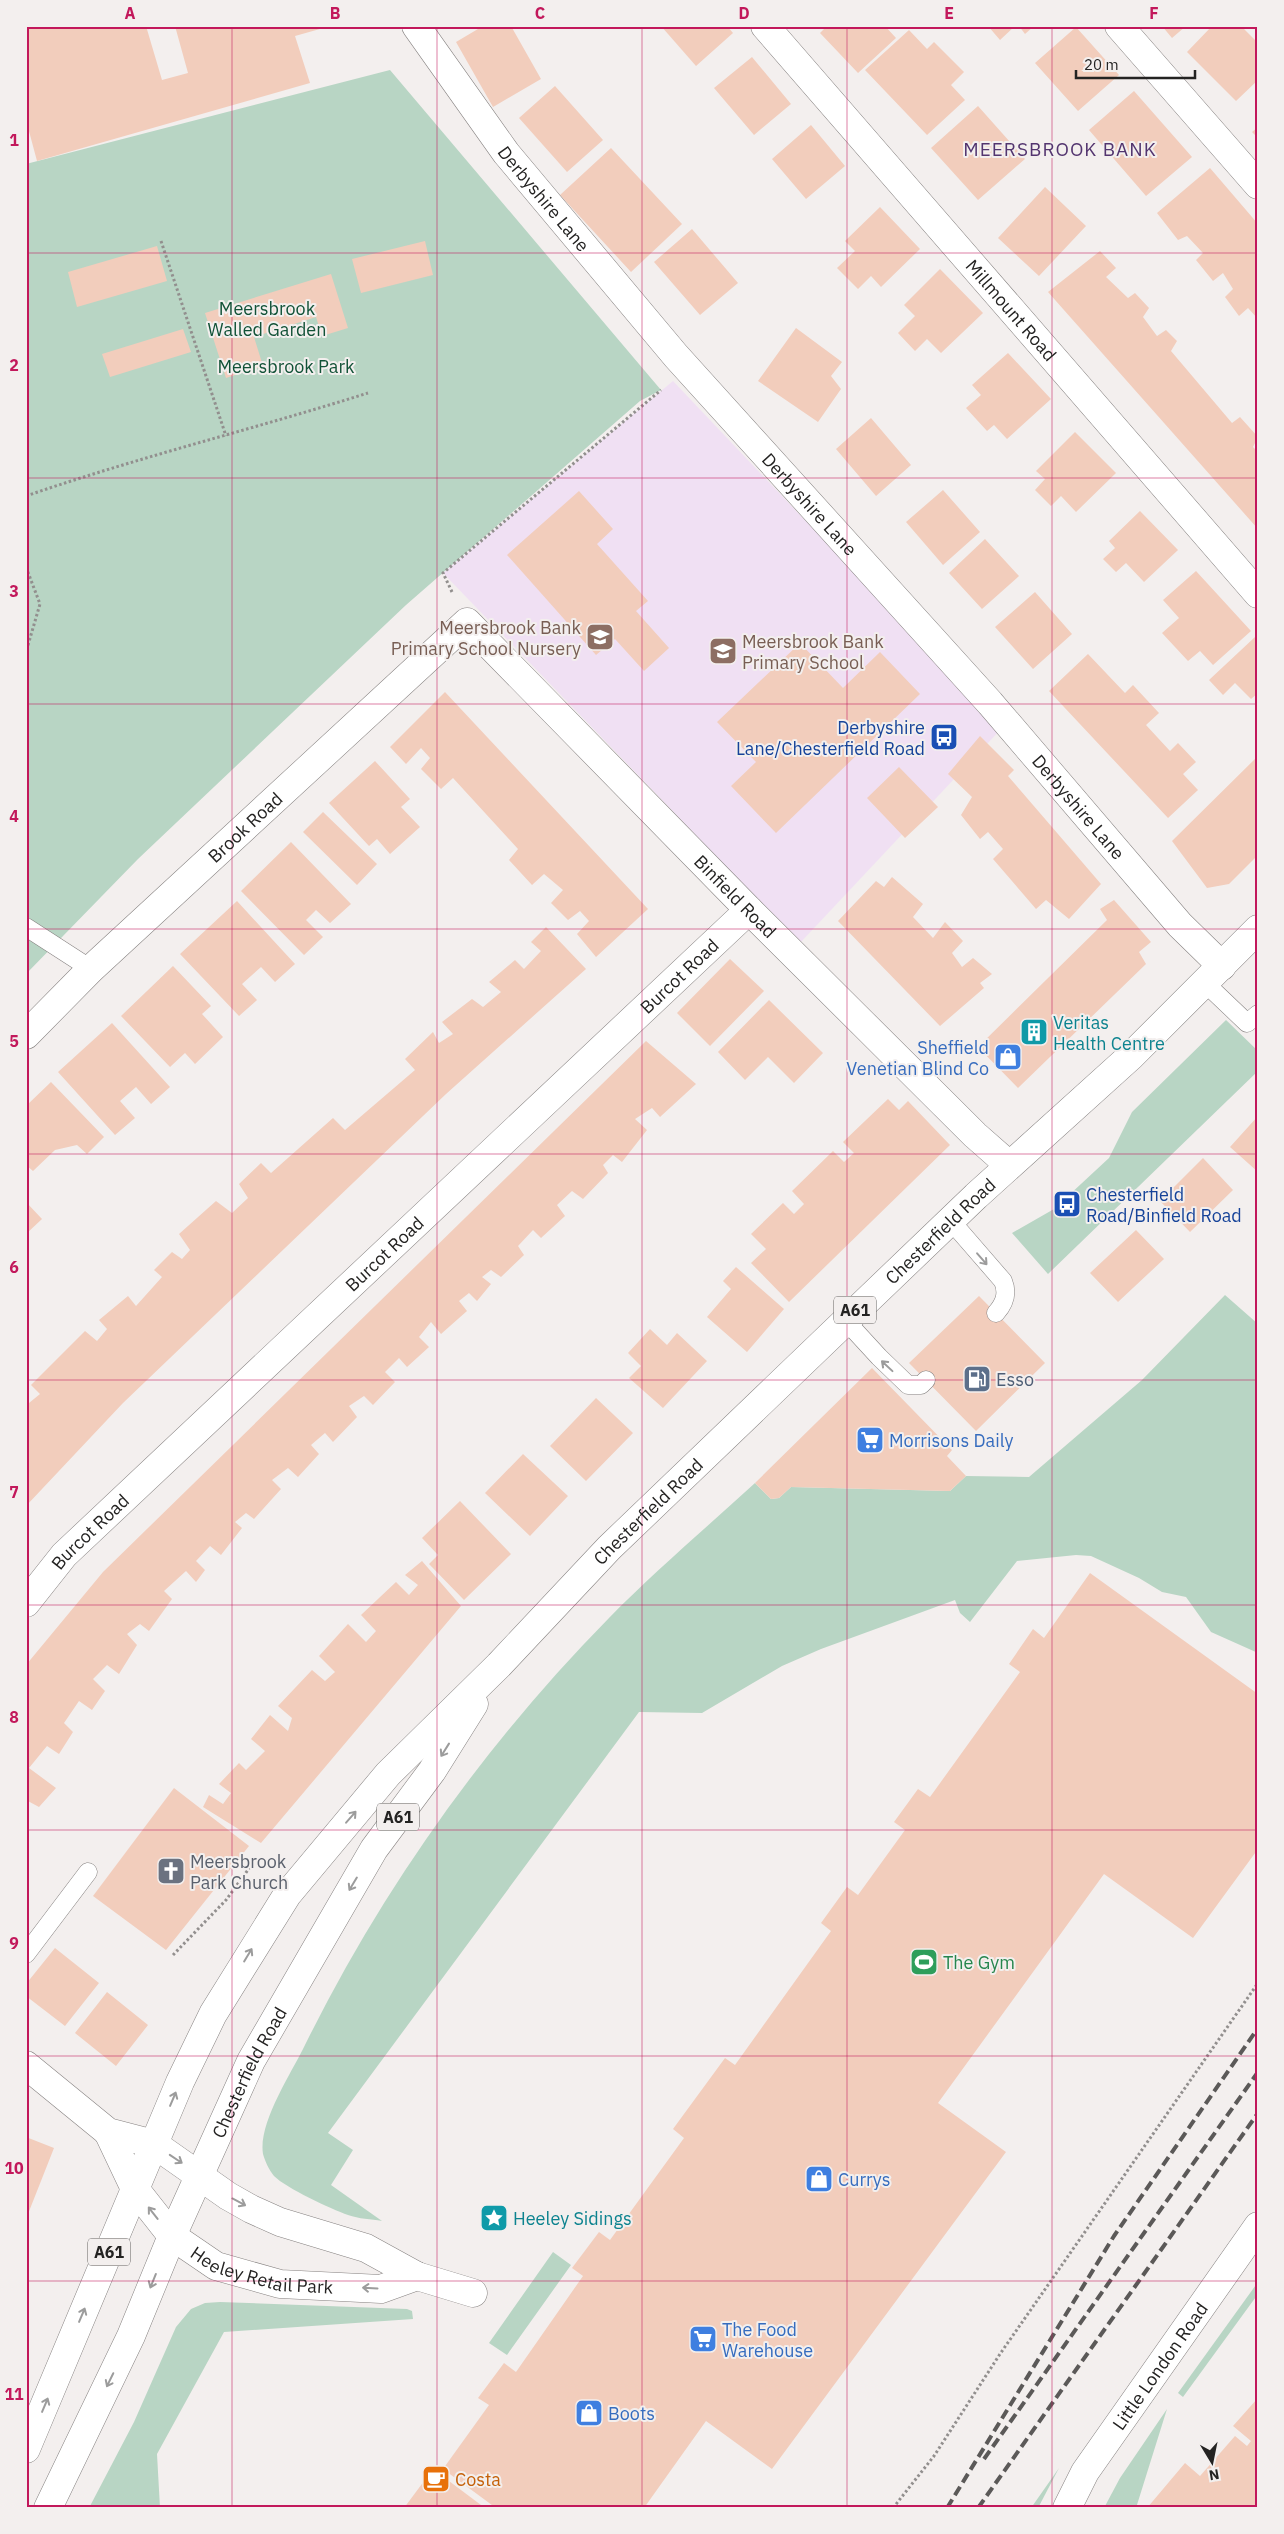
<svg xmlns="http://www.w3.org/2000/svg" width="1284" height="2534" viewBox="0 0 1284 2534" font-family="'IBM Plex Sans',sans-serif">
<rect width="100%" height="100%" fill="#f3efee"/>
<path fill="#f0e0f3" d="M673,381L1002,728L800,943L443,573Z"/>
<path fill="#b8d5c4" d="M390,70L661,390L640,401L406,605L138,859L26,974V164Z
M1226,1020L1258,1051V1071L1048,1274L1012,1233L1054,1209L1109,1158L1132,1112Z
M1225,1295L1258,1324V1653L1211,1632L1186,1597L1162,1592L1139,1578L1091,1556L1076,1555L1017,1561L970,1622L960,1613L955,1600L821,1649L782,1666L702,1713L639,1712L328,2133L353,2150L331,2185L382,2221C371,2219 359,2219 348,2215C331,2209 286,2188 274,2176C269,2170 265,2161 263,2154C258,2124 290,2075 303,2049C381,1890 485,1744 609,1618C655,1571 706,1528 755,1483L771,1499L779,1498L791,1487L950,1491L966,1476L1029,1477L1142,1380Z
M553,2252L571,2265L507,2355L489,2343Z
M1258,2282V2294L1183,2397L1178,2393Z
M220,2302L407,2309L412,2311L413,2319L224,2332L157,2454L160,2508H89L134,2422L176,2327L191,2309L205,2303Z
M1167,2409L1136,2508H1104L1120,2478Z
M1059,2468L1038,2508H1031Z"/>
<path fill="#f2cdbc" d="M26,26H146L162,80L188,73L175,26L327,27L295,36L310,83L37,161L26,120Z
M483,26H511L541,79L493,107L456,42Z
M661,26H727L733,33L696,66Z
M827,26H885L896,38L858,73L820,33Z
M988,26H1015L1000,40Z
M1019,26H1034L1025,34Z
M1162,26H1186L1172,38Z
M1212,26H1241L1258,43V80L1236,101L1187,52Z
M1076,27L1119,75L1078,111L1035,63Z
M909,30L927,49L934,42L964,72L951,85L965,100L927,135L865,70Z
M752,57L791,104L754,135L714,88Z
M555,86L603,140L567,172L519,118Z
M1134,91L1192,157L1146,196L1089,130Z
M978,106L1025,159L978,200L931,148Z
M811,125L845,166L806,199L772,159Z
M1258,127V138L1252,132Z
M611,148L682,224L631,272L560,195Z
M1210,168L1258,224V319L1248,308L1239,316L1225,297L1233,289L1223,273L1213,281L1196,260L1203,253L1187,236L1178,240L1157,213Z
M1045,187L1086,226L1039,276L998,238Z
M880,207L920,249L881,287L871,276L858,289L837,268L855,251L845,241Z
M692,229L738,283L700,315L654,262Z
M425,241L433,275L361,293L352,259Z
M157,246L167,281L77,307L68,272Z
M1100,251L1116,268L1106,277L1128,298L1135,293L1149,308L1143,317L1157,336L1166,330L1177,341L1171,351L1232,423L1240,417L1258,437L1253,447L1258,452V529L1048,292Z
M940,269L983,313L941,353L927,339L915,351L898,333L915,316L904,305Z
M331,274L348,328L322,336L316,317L254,337L263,366L226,378L205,313Z
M796,328L842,362L831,376L841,389L818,422L758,381Z
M183,329L191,352L110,377L102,354Z
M1008,353L1051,399L1007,439L994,425L987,431L966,408L981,395L972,385Z
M871,418L911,465L876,496L836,449Z
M1075,432L1116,473L1076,512L1061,496L1051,506L1035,490L1045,479L1036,471Z
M943,490L980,532L943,565L906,522Z
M579,491L613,529L597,544L648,601L636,611L669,648L644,671L615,639L596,655L507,555Z
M1140,511L1178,550L1144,582L1126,563L1116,572L1103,559L1115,548L1109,541Z
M985,539L1019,576L982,609L949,573Z
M1196,571L1251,631L1213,665L1200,651L1188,661L1162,633L1179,618L1163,600Z
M1035,592L1072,634L1033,669L995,627Z
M1255,637L1258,640V693L1251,699L1235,683L1223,695L1209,680Z
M800,643L843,688L880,652L920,694L776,833L731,786L756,762L717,722Z
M1088,654L1125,693L1133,685L1159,713L1146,725L1170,751L1178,743L1196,762L1183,774L1198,790L1168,818L1049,691Z
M445,692L648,909L596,957L577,934L589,921L580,911L568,920L551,903L563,890L544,874L532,885L509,860L518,849L453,778L441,789L421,769L430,758L421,748L406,764L390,747Z
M980,736L1014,770L1008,776L1101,884L1069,919L1046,900L1036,909L993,859L1003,849L988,832L980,839L961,815L972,797L948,774Z
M1258,756V855L1229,884L1207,888L1172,841Z
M375,761L410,799L401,807L420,827L390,854L377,839L369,846L329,803Z
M899,767L938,807L905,838L867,798Z
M323,812L377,864L357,885L303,832Z
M291,842L351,904L330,923L316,910L306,920L323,937L304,955L241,891Z
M892,877L923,904L913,917L933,938L945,922L963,941L952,953L962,967L973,958L992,974L980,983L984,988L940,1026L838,921L876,881L884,887Z
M1114,900L1151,942L1139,952L1146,964L1018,1088L978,1047L1107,920L1100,909Z
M237,901L295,964L275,982L261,967L242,984L257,1000L239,1016L180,954Z
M546,927L586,969L446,1094L123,1403L26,1506V1400L29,1403L40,1394L31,1385L85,1331L97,1341L107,1329L99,1320L128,1296L136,1306L162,1277L154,1270L172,1252L182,1259L190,1250L179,1234L216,1201L232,1213L248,1198L239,1184L261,1163L271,1173L333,1118L345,1130L415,1070L405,1059L433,1032L439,1043L453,1034L442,1022L472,999L483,1007L501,992L489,982L515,960L524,969L541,951L531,942Z
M730,959L764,991L710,1046L677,1013Z
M173,966L211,1006L202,1014L223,1037L195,1064L185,1053L170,1067L121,1016Z
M769,1000L823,1053L794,1083L768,1057L745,1080L718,1052Z
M112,1023L170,1087L151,1104L136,1087L120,1101L135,1118L115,1135L58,1072Z
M646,1041L696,1084L660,1117L652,1108L635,1119L647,1130L622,1162L613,1155L603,1165L608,1173L583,1199L572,1191L557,1205L565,1216L541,1238L533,1230L518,1246L524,1255L501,1277L491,1270L482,1277L491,1284L477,1301L469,1293L459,1301L467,1311L441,1334L431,1322L419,1337L429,1347L407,1367L399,1358L385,1372L395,1382L373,1405L364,1396L349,1406L357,1417L333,1442L325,1433L311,1445L319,1454L298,1477L288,1468L272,1480L281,1489L254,1519L246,1513L235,1522L242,1528L221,1555L210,1546L196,1561L205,1570L196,1582L186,1571L164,1591L172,1599L149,1631L140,1624L127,1634L137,1645L119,1674L107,1665L93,1679L105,1691L92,1710L79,1701L64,1723L73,1732L59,1754L47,1746L29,1768L56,1788L39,1807L26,1800V1665L103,1572Z
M51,1082L104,1137L87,1154L77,1145L55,1150L33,1171L26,1165V1106Z
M888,1099L899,1110L908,1101L950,1145L789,1302L751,1263L766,1249L751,1234L783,1203L794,1214L804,1204L792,1191L833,1151L844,1162L854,1153L843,1142Z
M1258,1116V1172L1230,1147Z
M1203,1158L1233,1190L1190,1232L1160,1201Z
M26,1202L42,1219L26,1234Z
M1136,1230L1164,1259L1118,1302L1090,1273Z
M736,1267L784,1309L747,1352L707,1317L731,1289L723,1281Z
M979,1296L1045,1363L976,1431L909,1363Z
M650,1329L667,1345L677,1333L707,1361L663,1408L629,1378L641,1366L628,1353Z
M872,1368L952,1450L947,1456L966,1476L950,1491L791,1487L779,1498L771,1499L755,1483Z
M596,1398L633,1433L586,1481L550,1446Z
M523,1454L568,1496L530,1536L485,1493Z
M460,1501L511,1554L464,1600L429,1564L438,1555L422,1538Z
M422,1561L461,1606L261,1843L203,1807L209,1795L223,1804L231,1793L219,1784L239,1763L246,1770L265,1751L251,1739L270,1715L288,1731L292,1718L278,1706L312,1670L325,1681L335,1672L319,1656L348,1624L366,1642L376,1631L361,1615L396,1582L409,1595L418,1585L405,1575Z
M1090,1573L1258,1694V1849L1193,1938L1104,1874L938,2103L1006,2152L772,2469L706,2421L644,2508H496L443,2469L489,2405L478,2398L504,2363L516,2372L583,2276L572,2268L599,2232L610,2240L684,2138L673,2129L725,2058L735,2065L831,1931L821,1923L847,1887L858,1895L905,1830L894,1822L918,1789L930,1797L1020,1672L1009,1664L1033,1629L1044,1638Z
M174,1788L249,1846L166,1950L93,1896Z
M55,1948L99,1983L65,2026L26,1996V1984Z
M107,1992L148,2025L116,2066L75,2033Z
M26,2137L54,2148L26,2219Z
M1257,2399L1258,2508H1147L1185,2463L1200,2476L1235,2436L1247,2446L1251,2441L1233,2426Z
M433,2469L485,2508H404Z"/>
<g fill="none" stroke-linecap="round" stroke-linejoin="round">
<defs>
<path id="lane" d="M26,927L91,969
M1204,982L1247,1023L1258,1014
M951,1221L1003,1281C1008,1293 1005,1303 996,1313
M845,1320L879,1357L908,1385H921L926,1380
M26,1954L88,1872"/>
<g id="street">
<path id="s1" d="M416,26L506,153L676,356L990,703L1180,925L1222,966"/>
<path id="s2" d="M765,26L1258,594"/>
<path d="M1119,26L1258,185"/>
<path id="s3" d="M26,1035L91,969L467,622L749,910L975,1135L1009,1165"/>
<path id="s4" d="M26,1603L64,1555L749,910"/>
<path d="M26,2065L108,2132L154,2144L228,2196L251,2209L280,2222L366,2248L417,2276L473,2293"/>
<path id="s5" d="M108,2132L135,2189L172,2236L216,2266L280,2284L381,2289L417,2276"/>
<path id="s6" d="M1067,2508L1085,2472L1258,2226"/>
</g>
<g id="highway">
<path id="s7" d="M26,2449L180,2082L213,2014L287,1895L388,1774L499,1665L609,1548L976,1196L1131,1056L1258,929"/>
<path id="s8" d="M48,2508L131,2336L172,2236L251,2061L374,1849L432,1771L474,1704"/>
</g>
</defs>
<use href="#lane" stroke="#868281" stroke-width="19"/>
<use href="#street" stroke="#868281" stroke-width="29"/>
<use href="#highway" stroke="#868281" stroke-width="29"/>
<path stroke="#928f8e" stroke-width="3" stroke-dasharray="2.5 2.5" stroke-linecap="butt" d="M161,241L226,436
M26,496C139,457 254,429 368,393
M26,567L40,604L26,652
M452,592L443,573L661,390
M173,1955L226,1900L250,1867L252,1868
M893,2508L934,2456L1000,2354L1258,1983"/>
<use href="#lane" stroke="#fff" stroke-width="18"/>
<use href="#street" stroke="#fff" stroke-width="28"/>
<use href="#highway" stroke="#fff" stroke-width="28"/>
<path stroke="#5b5958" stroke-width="4" stroke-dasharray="10 5" stroke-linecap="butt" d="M984,2459L1258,2072
M947,2508L1114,2236L1258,2028
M978,2508L1258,2113"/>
</g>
<defs><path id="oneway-shaft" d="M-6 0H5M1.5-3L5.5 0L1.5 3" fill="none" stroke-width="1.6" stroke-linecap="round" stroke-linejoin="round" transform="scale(1.25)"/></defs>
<g stroke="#9c9c9c">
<use href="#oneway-shaft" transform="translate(982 1259) rotate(49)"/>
<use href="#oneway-shaft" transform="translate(887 1366) rotate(-137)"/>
<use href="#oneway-shaft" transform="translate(445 1750) rotate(122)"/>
<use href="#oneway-shaft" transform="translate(351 1817) rotate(-49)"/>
<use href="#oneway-shaft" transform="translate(353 1884) rotate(121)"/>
<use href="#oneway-shaft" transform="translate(248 1955) rotate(-59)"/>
<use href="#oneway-shaft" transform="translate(173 2099) rotate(-67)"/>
<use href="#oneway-shaft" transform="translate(176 2159) rotate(34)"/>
<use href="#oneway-shaft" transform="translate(239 2202) rotate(28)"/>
<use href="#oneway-shaft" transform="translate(153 2213) rotate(-128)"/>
<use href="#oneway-shaft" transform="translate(153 2281) rotate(112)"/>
<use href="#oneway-shaft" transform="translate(370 2288) rotate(-177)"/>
<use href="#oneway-shaft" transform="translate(82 2315) rotate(-67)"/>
<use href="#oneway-shaft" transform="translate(110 2380) rotate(116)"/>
<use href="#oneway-shaft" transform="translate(45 2405) rotate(-67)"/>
</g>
<path fill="none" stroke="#c2185b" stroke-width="1" stroke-opacity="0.55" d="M232,26V2508M437,26V2508M642,26V2508M847,26V2508M1052,26V2508M26,253H1258M26,478H1258M26,704H1258M26,929H1258M26,1154H1258M26,1380H1258M26,1605H1258M26,1830H1258M26,2056H1258M26,2281H1258"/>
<defs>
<symbol id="school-square" viewBox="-11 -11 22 22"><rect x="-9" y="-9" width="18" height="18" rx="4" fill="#8d6e63" stroke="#f3efee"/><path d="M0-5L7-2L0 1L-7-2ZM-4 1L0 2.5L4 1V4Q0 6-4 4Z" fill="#fff"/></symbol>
<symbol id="bus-square" viewBox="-11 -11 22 22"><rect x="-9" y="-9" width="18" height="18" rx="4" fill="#1a4fb4" stroke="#f3efee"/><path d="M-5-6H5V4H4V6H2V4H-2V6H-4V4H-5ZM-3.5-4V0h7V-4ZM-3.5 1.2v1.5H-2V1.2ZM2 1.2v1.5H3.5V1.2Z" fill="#fff"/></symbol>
<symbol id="building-square" viewBox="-11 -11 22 22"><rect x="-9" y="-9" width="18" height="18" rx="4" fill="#0f9aa8" stroke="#f3efee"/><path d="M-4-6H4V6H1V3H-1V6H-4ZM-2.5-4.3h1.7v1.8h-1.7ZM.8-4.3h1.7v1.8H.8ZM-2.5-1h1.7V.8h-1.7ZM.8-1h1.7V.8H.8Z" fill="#fff"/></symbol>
<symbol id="shop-square" viewBox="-11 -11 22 22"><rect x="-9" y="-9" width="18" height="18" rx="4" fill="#3f7fe0" stroke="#f3efee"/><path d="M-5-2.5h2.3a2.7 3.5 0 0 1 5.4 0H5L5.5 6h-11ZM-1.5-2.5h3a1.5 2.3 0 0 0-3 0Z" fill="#fff"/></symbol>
<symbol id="fuel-square" viewBox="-11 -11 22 22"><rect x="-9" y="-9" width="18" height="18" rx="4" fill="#5c6f8a" stroke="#f3efee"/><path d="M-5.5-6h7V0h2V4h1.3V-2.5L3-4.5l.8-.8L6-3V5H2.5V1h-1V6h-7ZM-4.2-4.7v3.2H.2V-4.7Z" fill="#fff"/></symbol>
<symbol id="supermarket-square" viewBox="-11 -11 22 22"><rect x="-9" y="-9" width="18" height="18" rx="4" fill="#3f7fe0" stroke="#f3efee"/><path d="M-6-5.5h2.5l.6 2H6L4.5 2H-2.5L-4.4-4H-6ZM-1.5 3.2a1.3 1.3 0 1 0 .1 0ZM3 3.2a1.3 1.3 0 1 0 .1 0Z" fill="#fff"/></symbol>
<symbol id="church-square" viewBox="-11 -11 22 22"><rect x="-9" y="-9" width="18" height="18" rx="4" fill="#6b7280" stroke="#f3efee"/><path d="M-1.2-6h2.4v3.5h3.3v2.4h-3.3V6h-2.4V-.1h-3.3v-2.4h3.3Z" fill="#fff"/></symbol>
<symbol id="stadium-square" viewBox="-11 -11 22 22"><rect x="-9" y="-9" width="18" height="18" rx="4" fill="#2e9e5b" stroke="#f3efee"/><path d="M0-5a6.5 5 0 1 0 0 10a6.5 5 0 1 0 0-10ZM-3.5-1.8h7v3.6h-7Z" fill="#fff"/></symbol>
<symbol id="sight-square" viewBox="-11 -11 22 22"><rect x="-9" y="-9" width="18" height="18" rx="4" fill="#0f9aa8" stroke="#f3efee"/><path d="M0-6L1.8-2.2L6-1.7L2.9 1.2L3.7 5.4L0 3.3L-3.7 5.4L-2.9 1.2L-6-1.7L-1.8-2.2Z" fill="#fff"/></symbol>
<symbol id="cafe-square" viewBox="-11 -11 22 22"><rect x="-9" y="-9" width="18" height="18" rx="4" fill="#e8710a" stroke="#f3efee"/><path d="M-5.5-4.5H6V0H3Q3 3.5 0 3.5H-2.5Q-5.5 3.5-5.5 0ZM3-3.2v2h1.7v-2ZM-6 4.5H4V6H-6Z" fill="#fff"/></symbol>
</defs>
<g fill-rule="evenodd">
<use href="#school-square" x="584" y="621" width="32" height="32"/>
<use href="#school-square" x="707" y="635" width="32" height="32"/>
<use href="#bus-square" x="928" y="721" width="32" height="32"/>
<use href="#building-square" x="1018" y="1016" width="32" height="32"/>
<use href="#shop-square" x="992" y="1041" width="32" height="32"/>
<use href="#bus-square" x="1051" y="1188" width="32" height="32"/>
<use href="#fuel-square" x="961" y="1363" width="32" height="32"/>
<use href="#supermarket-square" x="854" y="1424" width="32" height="32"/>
<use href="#church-square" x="155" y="1855" width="32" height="32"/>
<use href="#stadium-square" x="908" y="1946" width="32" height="32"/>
<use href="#shop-square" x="803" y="2163" width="32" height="32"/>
<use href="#sight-square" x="478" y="2202" width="32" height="32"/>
<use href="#supermarket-square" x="687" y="2323" width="32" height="32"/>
<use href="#shop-square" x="573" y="2397" width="32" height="32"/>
<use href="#cafe-square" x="420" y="2463" width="32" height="32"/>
</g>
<g text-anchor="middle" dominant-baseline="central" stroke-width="4" stroke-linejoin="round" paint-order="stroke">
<g fill="#f3efee" stroke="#62605f" stroke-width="1">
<rect x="834" y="1296.5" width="42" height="27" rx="4"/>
<rect x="377" y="1803.5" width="42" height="27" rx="4"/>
<rect x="88" y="2238.5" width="42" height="27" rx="4"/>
</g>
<g font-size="16" font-weight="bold" fill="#242322">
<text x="855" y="1310">A61</text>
<text x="398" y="1817">A61</text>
<text x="109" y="2252">A61</text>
</g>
<g font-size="18" fill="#242322" stroke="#f3efee">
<text stroke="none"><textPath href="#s1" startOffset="215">Derbyshire Lane</textPath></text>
<text stroke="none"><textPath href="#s2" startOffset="376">Millmount Road</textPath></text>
<text stroke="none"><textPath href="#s1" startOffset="620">Derbyshire Lane</textPath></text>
<text stroke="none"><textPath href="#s1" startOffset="1025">Derbyshire Lane</textPath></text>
<text stroke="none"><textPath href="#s3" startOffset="302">Brook Road</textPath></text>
<text stroke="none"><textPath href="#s3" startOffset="988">Binfield Road</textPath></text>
<text stroke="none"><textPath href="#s4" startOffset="906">Burcot Road</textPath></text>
<text stroke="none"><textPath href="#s7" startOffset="1546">Chesterfield Road</textPath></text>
<text stroke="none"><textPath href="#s4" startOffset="501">Burcot Road</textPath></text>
<text stroke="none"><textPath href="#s7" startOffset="1141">Chesterfield Road</textPath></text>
<text stroke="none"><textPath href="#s4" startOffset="96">Burcot Road</textPath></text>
<text stroke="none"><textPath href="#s8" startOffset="480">Chesterfield Road</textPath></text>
<text stroke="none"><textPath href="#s5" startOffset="222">Heeley Retail Park</textPath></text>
<text stroke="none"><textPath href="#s6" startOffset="170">Little London Road</textPath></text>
</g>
<g font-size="18" fill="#125237" stroke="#f3efee">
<text x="267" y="308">Meersbrook<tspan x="267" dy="21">Walled Garden</tspan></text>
<text x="286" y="366">Meersbrook Park</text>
</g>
<g font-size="18" fill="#785e54" stroke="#f3efee" text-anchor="end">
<text x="581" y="627">Meersbrook Bank<tspan x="581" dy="21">Primary School Nursery</tspan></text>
<text x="742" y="641" text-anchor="start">Meersbrook Bank<tspan x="742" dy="21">Primary School</tspan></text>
</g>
<g font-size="18" fill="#164399" stroke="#f3efee" text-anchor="end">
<text x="925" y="727">Derbyshire<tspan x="925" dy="21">Lane/Chesterfield Road</tspan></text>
<text x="1086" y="1194" text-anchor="start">Chesterfield<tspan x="1086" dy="21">Road/Binfield Road</tspan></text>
</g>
<g font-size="18" fill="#0d838f" stroke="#f3efee" text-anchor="start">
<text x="1053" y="1022">Veritas<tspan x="1053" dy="21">Health Centre</tspan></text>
<text x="513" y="2218">Heeley Sidings</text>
</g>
<g font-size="18" fill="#366cbe" stroke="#f3efee" text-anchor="start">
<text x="989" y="1047" text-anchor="end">Sheffield<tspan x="989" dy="21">Venetian Blind Co</tspan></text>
<text x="889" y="1440">Morrisons Daily</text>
<text x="838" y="2179">Currys</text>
<text x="722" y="2329">The Food<tspan x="722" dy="21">Warehouse</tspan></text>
<text x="608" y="2413">Boots</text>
</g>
<g font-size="18" fill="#4e5e75" stroke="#f3efee" text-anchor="start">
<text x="996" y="1379">Esso</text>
</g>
<g font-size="18" fill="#5b616d" stroke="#f3efee" text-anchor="start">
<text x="190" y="1861">Meersbrook<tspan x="190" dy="21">Park Church</tspan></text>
</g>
<g font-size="18" fill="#27864d" stroke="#f3efee" text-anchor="start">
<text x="943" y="1962">The Gym</text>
</g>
<g font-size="18" fill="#c56008" stroke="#f3efee" text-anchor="start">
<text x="455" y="2479">Costa</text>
</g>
<g font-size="19" letter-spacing="1" fill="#53356f" stroke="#f3efee">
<text x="1060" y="149">MEERSBROOK BANK</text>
</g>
</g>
<rect width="1284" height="2534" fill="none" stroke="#f3efee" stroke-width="55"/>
<g transform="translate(1212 2462) rotate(170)" stroke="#f3efee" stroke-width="4" paint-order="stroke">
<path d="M0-4L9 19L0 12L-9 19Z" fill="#242322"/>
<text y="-8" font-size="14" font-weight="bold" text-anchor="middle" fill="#242322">N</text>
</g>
<path d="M1076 70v8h119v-8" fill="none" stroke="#242322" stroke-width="2.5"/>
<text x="1084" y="70" font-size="15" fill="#242322" stroke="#f3efee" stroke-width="4" paint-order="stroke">20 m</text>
<rect x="28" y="28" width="1228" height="2478" fill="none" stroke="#c2185b" stroke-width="2"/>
<g font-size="16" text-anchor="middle" font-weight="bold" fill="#c2185b">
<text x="130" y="19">A</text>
<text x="335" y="19">B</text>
<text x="540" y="19">C</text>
<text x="744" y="19">D</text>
<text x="949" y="19">E</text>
<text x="1154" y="19">F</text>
<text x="14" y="146">1</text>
<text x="14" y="371">2</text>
<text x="14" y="597">3</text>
<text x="14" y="822">4</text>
<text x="14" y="1047">5</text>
<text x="14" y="1273">6</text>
<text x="14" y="1498">7</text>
<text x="14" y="1723">8</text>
<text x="14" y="1949">9</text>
<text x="14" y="2174">10</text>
<text x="14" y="2400">11</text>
</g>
</svg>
